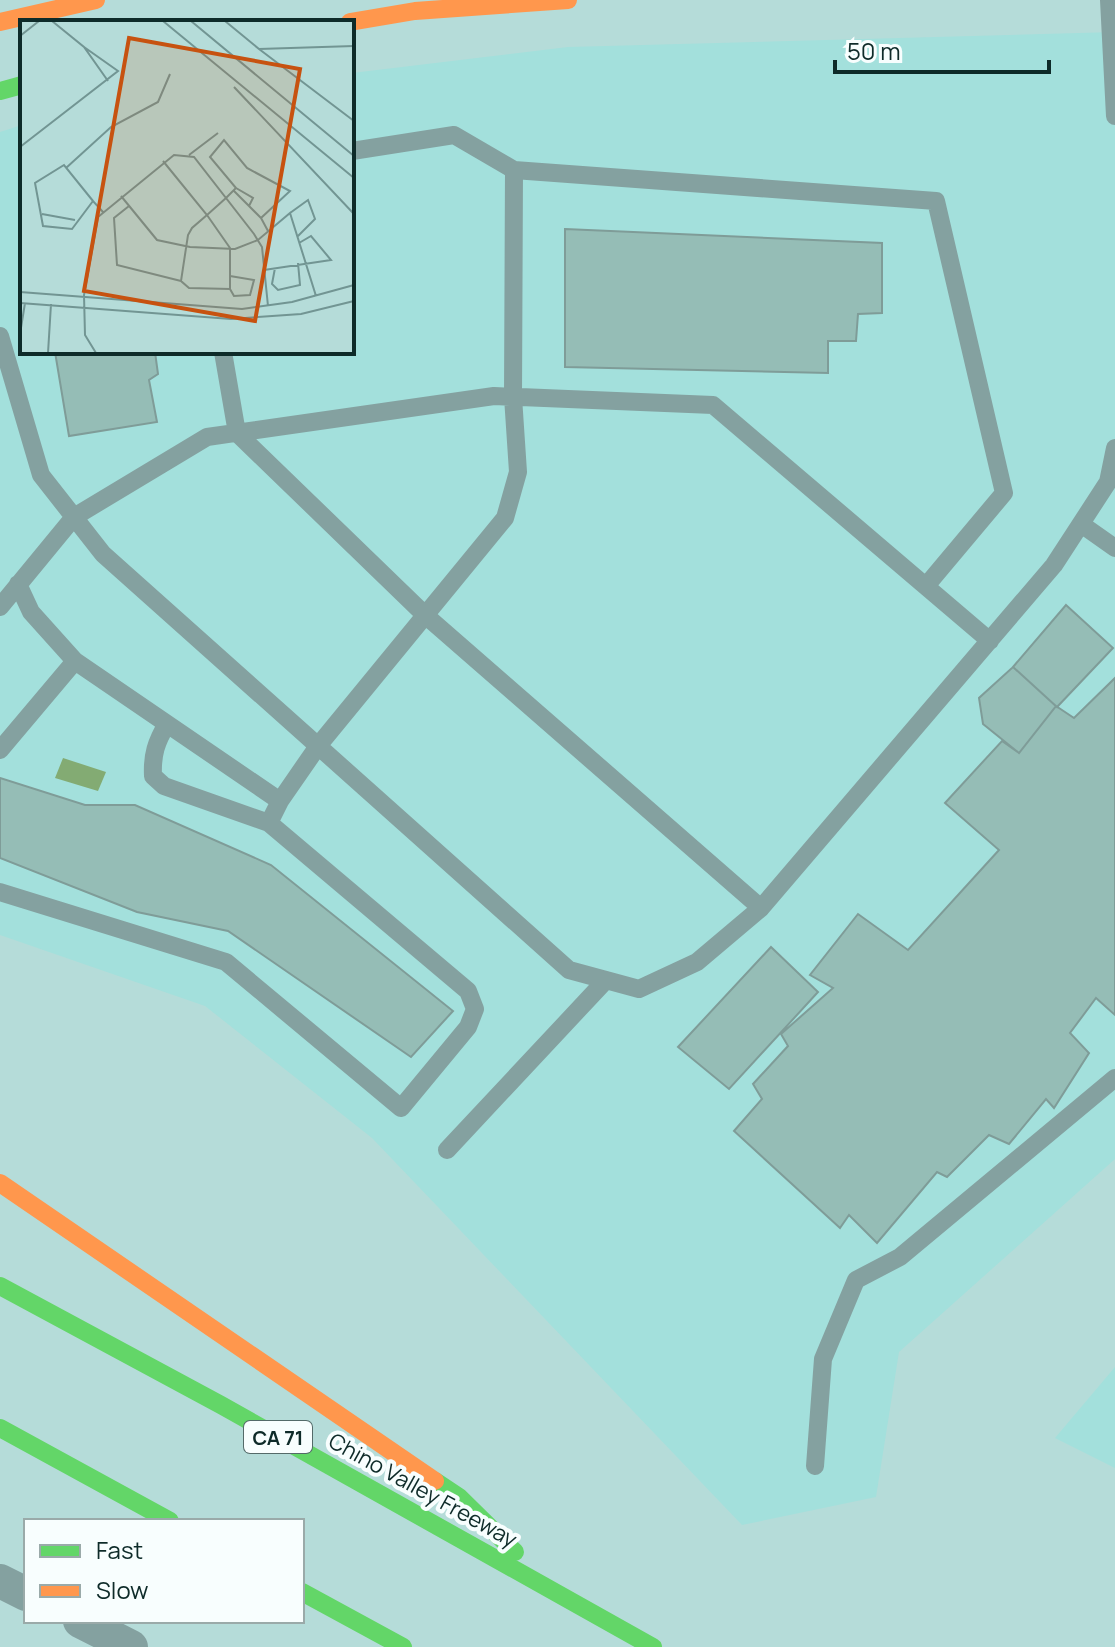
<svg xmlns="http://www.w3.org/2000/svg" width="1115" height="1647" viewBox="0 0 1115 1647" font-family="Manrope,sans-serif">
<rect width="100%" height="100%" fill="#b5dcd9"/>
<path fill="#a3e0dc" d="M1115,32V1159L899,1352L876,1497L742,1525L372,1138L205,1006L0,935V132L22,125V352H352V73L568,47Z
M1115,1367V1468L1055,1438Z"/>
<path fill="#83ab73" d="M63,758L106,772L98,791L55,778Z"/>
<path fill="#95bdb6" stroke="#7f9c98" stroke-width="2" d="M565,229L882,243V313L858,314L856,341H828V373L565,367Z
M55,352H155L158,374L149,380L157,422L69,436Z
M1066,605L1113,648L1057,707L1013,667Z
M1013,667L1056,706L1019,753L983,724L979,698Z
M1115,678V1015L1096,998L1070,1033L1089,1053L1054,1108L1046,1099L1009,1144L989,1135L947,1177L937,1172L877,1243L849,1215L840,1228L734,1131L762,1099L753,1084L788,1046L781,1034L833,988L810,975L858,914L908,950L999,850L945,803L1002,741L1019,753L1056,706L1074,718Z
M0,778L85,805H135L271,865L453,1011L411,1057L228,931L137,912L0,858Z
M771,947L818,992L729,1089L678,1047Z"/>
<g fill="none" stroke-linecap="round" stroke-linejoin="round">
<path stroke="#84a1a0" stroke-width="18" d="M1109,0L1115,116
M514,170L936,201L1004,493L926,586
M0,336L41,475L103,554L569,970L639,989L697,962L761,908L1054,565L1108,482L1115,448
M223,352L237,433L425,615L761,908
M1081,524L1115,548
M0,607L74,517L207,437L494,396L713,405L990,641
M75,661L280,801
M167,724C156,742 152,755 153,776L164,786L269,823
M0,750L75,661L31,612L18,584
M0,892L226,962L401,1108L468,1027L475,1009L468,991L269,823L280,801L318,746L505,518L518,472L513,397L514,170L454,135L352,151
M447,1150L606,980
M815,1466L823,1359L856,1280L900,1257L1115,1078"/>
<path stroke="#84a1a0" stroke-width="34" d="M0,1581L26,1594
M80,1621L131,1647"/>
<path stroke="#63d668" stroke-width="18" d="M0,91L22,85
M0,1286L221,1405L653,1647
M0,1428L170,1521
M435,1481L459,1497L515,1552
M302,1592L403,1647"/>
<path stroke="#ff974d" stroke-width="18" d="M0,22L96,0
M350,22L415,11L568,0
M0,1183L435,1481"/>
</g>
<g text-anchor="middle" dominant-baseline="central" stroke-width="8" stroke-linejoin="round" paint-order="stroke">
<rect fill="#f8fefe" stroke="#546a69" stroke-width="2" x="244" y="1421" width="68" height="32" rx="6"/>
<g font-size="20" font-weight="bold" fill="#0e2b29">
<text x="278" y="1437">CA 71</text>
</g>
<g font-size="22" fill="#0e2b29" stroke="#f8fefe">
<text transform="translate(423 1490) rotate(29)">Chino Valley Freeway</text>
</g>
</g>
<g transform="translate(20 20)">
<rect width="334" height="334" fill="#b5dcd9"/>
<path fill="none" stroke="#729593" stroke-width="2" d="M32,1L64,27L88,61M143,1L334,158M171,1L334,136M205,1L239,29L334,26M0,16L19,1M239,29L334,101M214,67L334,194M0,127L98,51L64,27M169,135L198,113M143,141L187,195L210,228V269L169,268L161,261L168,215L172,208L187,195L206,178L216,168L190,137L204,120L227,148L270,171L241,198L248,211M46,148L91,107L138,82L150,54M216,168L233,178L229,186M214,171L241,198M101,176L137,220L170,227L215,229L238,220L270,193L296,276M73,181L44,145L15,163L23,206L52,209L73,181L83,192M109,186L94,198L97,245L161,261M270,193L288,180L295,199L277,217M22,194L55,200M255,248L252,264L258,270L280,265L278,243M244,250L311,240L291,216L279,223M210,256L234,260L230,275L214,276L210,269M0,272L222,289L272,282L334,265M0,283L211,299L281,294L334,281M0,314L5,283M28,333L31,284M76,333L65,315L64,275L78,197L154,135L174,137L234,214L242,227L248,286"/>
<path fill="#c75210" fill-opacity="0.15" stroke="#c75210" stroke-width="4" d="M109,18L280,49L235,301L64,271Z"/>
<rect width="334" height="334" fill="none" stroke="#0e2b29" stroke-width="4"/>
</g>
<rect x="24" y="1519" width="280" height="104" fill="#f8fefe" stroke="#9aaaa9" stroke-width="2"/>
<rect x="40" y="1545" width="40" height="12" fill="#63d668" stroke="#9aaaa9" stroke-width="2"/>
<text x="96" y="1559" font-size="24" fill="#0e2b29">Fast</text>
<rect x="40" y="1585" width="40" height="12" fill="#ff974d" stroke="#9aaaa9" stroke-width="2"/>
<text x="96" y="1599" font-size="24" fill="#0e2b29">Slow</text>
<path d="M835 60v12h214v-12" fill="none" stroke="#0e2b29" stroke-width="4"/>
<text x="847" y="60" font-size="24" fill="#0e2b29" stroke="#f8fefe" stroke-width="6" paint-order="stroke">50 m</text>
</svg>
